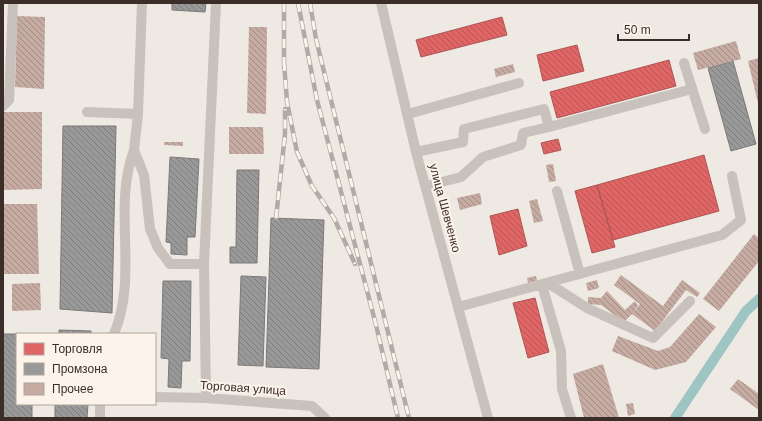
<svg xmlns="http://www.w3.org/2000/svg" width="762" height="421" viewBox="0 0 762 421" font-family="Helvetica,sans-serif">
<defs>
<pattern id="shops-back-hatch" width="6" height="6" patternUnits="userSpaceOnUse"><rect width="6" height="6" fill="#e06666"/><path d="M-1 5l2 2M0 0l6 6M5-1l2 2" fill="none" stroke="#b75454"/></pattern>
<pattern id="industry-back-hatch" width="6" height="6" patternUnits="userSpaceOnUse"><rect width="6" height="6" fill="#999"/><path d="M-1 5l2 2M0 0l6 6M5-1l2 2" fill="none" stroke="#7e7d7d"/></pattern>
<pattern id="building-back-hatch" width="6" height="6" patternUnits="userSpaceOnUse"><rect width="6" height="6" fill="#c5aba2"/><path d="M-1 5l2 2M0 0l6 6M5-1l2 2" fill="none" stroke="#a18c84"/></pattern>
</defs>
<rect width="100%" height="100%" fill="#efe9e3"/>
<path fill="url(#shops-back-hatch)" stroke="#ae5553" d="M502,17L507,35L421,57L416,40Z
M577,45L584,71L543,81L537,55Z
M669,60L676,86L557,118L550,92Z
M558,139L561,150L544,154L541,143Z
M704,155L719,211L613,240L597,185Z
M597,185L615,247L592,253L575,191Z
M518,209L527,246L499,255L490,216Z
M535,298L549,352L528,358L513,303Z"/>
<path fill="url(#industry-back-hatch)" stroke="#7d7977" d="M172,3H206L205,12L172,10Z
M733,61L756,144L731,151L708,68Z
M63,126H116L112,313L60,309Z
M170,157L199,159L195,237H187V255L171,254V243L166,242Z
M237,170H259L257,263H230V247H236Z
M271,218L324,220L319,369L266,367Z
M241,276L266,277L263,366L238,365Z
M163,281H191L190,361H182L181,388L168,387L169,359L161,358Z
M59,330L91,331V334H59Z
M3,334H21H17V404H32V418H3Z
M55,404H88L87,418H55Z"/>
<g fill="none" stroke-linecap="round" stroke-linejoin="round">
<path stroke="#9cc5c4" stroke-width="10" d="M675,418L746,311L759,299"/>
</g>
<path fill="url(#building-back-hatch)" d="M17,16L45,17L44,89L15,87Z
M249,27H267L266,114L247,113Z
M736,41L741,59L698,70L693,53Z
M759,58V103H758L748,61Z
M513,64L515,72L496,77L494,69Z
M4,112H42V189L3,190Z
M229,127H263L264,154H229Z
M164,142H183V146L164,145Z
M553,164L556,181L549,182L546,165Z
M480,193L482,204L460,210L457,198Z
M537,199L543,221L534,223L529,201Z
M3,204H37L39,274H3Z
M754,234L759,238V261L719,311L703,299Z
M621,275L663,306L682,280L700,293L697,297L686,290L655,331L632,314L624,322L601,305L588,304V297L601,298L607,291L625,310L635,301L638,305L633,313L640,304L614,285Z
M536,276L537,281L528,283L527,278Z
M597,280L599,288L588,291L586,283Z
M40,283L41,310L12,311V284Z
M699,314L716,327L686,362L655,370L612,351L618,336L658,351L670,347Z
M603,364L619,418H584L573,374Z
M738,379L759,394V410L730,389Z
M633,403L635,414L628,416L626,404Z"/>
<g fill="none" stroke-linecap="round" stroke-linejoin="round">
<path stroke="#c9c1bb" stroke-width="10" d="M142,3L138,114L134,150L144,175L150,229L158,248L170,264H204
M381,3L416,152L488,418
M684,63L705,129
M3,106L9,100L13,3
M87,112L138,114
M408,114L519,83
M549,127L692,89
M416,152L463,142L464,129L544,109L549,127L523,133L521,145L483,157L461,177L426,186
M557,191L580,274
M548,283L587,308L653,338L690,301
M542,285L561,351L562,389L571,418
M458,307L722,235L741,220L732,176
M114,334C139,275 112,208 134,150
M155,397L206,398L312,406L325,418
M206,398L204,264L216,3
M100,418V404"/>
<defs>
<path id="rail" d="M284,3V67
M298,3L317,100L376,325L398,418
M310,3L316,39L409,418
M284,62L287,102L297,152L312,186L334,218L355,264
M276,218L285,134V109"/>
</defs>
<use href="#rail" stroke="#b1aaa5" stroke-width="4.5"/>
<use href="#rail" stroke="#fcf3ea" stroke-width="3" stroke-dasharray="9" stroke-linecap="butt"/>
</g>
<g text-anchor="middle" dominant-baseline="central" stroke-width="4" stroke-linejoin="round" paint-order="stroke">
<g font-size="12" fill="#3b2e28" stroke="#fcf3ea">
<text transform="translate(445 208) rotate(75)">улица Шевченко</text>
<text transform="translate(243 388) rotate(4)">Торговая улица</text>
</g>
</g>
<rect width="762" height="421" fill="none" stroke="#3b2e28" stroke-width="8"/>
<rect x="16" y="333" width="140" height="72" fill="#fcf3ea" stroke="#afa49c"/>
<rect x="24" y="343" width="20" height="12" fill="#e06666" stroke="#afa49c"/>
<text x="52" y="353" font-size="12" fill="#3b2e28">Торговля</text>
<rect x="24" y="363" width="20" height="12" fill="#999999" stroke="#afa49c"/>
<text x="52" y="373" font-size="12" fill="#3b2e28">Промзона</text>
<rect x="24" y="383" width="20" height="12" fill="#c5aba2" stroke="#afa49c"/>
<text x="52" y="393" font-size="12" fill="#3b2e28">Прочее</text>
<path d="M618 34v6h71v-6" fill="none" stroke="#3b2e28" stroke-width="2"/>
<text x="624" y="34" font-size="12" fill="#3b2e28" stroke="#fcf3ea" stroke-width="3" paint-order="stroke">50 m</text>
</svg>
